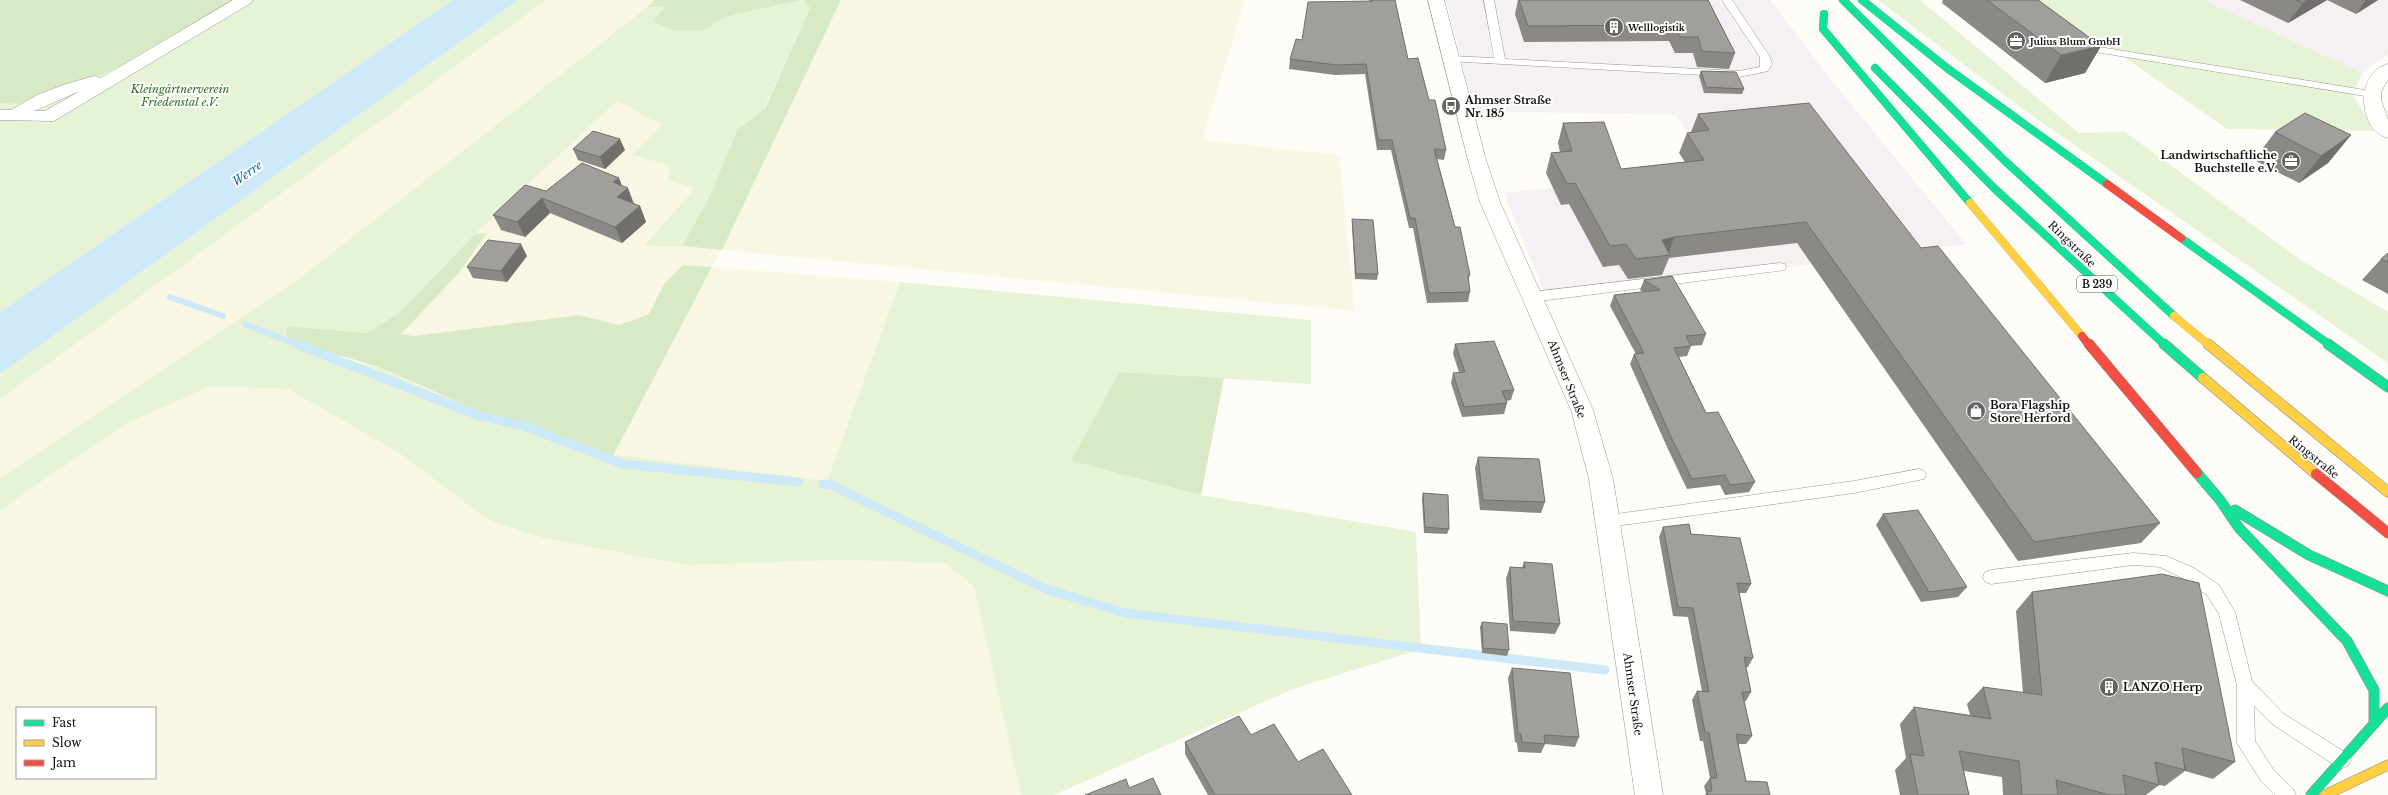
<svg xmlns="http://www.w3.org/2000/svg" width="2388" height="795" viewBox="0 0 2388 795" font-family="'Libre Baskerville',serif">
<rect width="100%" height="100%" fill="#fdfcf7"/>
<path fill="#f5f0f3" d="M1446,0H1770L1837,87L1966,244L1722,276L1546,297L1504,193L1710,170L1676,115L1474,111Z
M2204,0H2388V54L2362,73Z"/>
<path fill="#f9f7e4" fill-rule="evenodd" d="M546,0H655L300,278L0,478V399Z
M841,0H1245L1202,140L1339,155L1355,311L722,250L712,267L900,282L827,481L613,456L712,267L664,284L649,314L619,325L579,315L414,336L401,334L458,274L487,233L475,234L617,101L663,125L632,155L672,166L695,188L644,246H682L722,250Z
M211,386L288,389L399,453L488,520L544,538L686,565L844,560L946,563L974,587L1021,795H0V512L14,500L130,422ZM17,708H155V778H17Z"/>
<path fill="#e7f3d7" d="M236,0H453L0,312V103L19,104Z
M518,0H546L0,399V374Z
M803,0L810,8L764,108L738,129L710,195L682,246H644L695,188L667,180L671,166L632,155L662,125L617,101L475,234L398,314L366,333L287,326L286,342L381,369L509,425L591,452L827,481L900,282L1311,320V384L1119,372L1071,461L1201,495L1416,532L1421,649L1293,689L1054,795H1021L974,587L946,563L844,560L686,565L544,538L488,520L399,453L288,389L211,386L130,422L14,500L0,512V478L300,278L647,7L665,5L654,22L674,30H704L728,16Z
M1878,0H1920L2079,133L2125,132L2302,261L2388,312V363L2027,112Z
M2019,0H2204L2362,73L2353,96L2375,131L2227,129L2104,43L2072,38Z"/>
<path fill="#d8eac5" d="M0,0H236L127,65L19,104L0,103Z
M655,0H802L728,16L704,30H674L653,22L665,6L647,7Z
M803,0H841L722,250L682,246L710,195L738,129L765,108L810,8Z
M487,233L458,274L401,334L414,336L579,315L619,325L649,314L664,284L683,265L712,267L613,456C531,441 458,400 382,369C352,357 317,351 286,342L287,326L366,333L398,314L475,234Z
M1119,372L1224,378L1201,495L1071,461Z"/>
<path fill="#cde8f7" d="M453,0H518L0,374V312Z"/>
<g fill="none" stroke-linecap="round" stroke-linejoin="round">
<path stroke="#cde8f7" stroke-width="6" d="M170,297L223,316
M245,324L298,345"/>
<path stroke="#cde8f7" stroke-width="9" d="M296,344L477,415L527,427L622,464L798,482
M823,484L831,485L1046,589L1125,613L1605,670"/>
<defs>
<path id="lane" d="M1484,0H1494L1505,59L1739,71L1760,67V57L1722,0H1732L1770,57L1772,64L1768,71L1739,77L1447,61V57L1451,56L1494,58Z
M2081,44L2371,91L2377,94L2371,97L2077,49V45Z
M1780,263L1785,264L1786,267L1785,270L1532,302L1525,297L1532,292Z
M1919,469L1924,471L1926,475L1924,479L1854,493L1609,527L1604,525L1601,521L1604,517L1609,515L1854,481Z
M2133,553L2166,556L2194,568L2219,585L2235,612L2252,681L2284,714L2348,754L2351,760L2348,766L2342,768L2336,766L2272,724L2254,706L2255,741L2273,769L2293,789L2296,795H2275L2261,781L2237,743V685L2219,614L2207,595L2182,578L2160,567L2133,565L1991,584L1985,582L1983,577L1985,572L1991,570Z"/>
<path id="street" d="M233,0H253L251,3L54,121L0,120V110H11L37,95L66,84L94,76L101,78ZM80,91L45,111H34Z
M1428,0H1444L1486,160L1500,202L1593,410L1613,479L1663,795H1635L1589,479L1571,410L1480,202L1468,160Z
M2388,64V79L2381,92V100L2388,120V138C2357,130 2355,72 2388,64Z"/>
<path id="fast-far1" d="M1843,0L2005,161L2174,316
M1862,0L1947,68L2107,184
M1824,14L1823,29L1970,203
M1875,68L1994,188L2165,345
M2181,238L2330,345"/>
<path id="fast" d="M2164,344L2203,378
M2328,344L2388,387
M2197,473L2220,500L2239,528L2347,641L2374,690V724
M2235,510L2309,555L2388,591
M2311,795L2388,708"/>
<path id="slow-far1" d="M1970,203L2082,336
M2174,316L2209,345"/>
<path id="slow" d="M2208,344L2388,492
M2203,378L2316,474
M2325,795L2388,765"/>
<path id="jam-far1" d="M2107,184L2181,238
M2082,336L2089,345"/>
<path id="jam" d="M2089,344L2197,473
M2316,474L2388,533"/>
</defs>
<use href="#lane" stroke="#979795" stroke-width="1"/>
<use href="#street" stroke="#979795" stroke-width="1"/>
<use href="#fast-far1" stroke="#8e8d8b" stroke-width="8"/>
<use href="#fast" stroke="#8e8d8b" stroke-width="11"/>
<use href="#slow-far1" stroke="#8e8d8b" stroke-width="8"/>
<use href="#slow" stroke="#8e8d8b" stroke-width="11"/>
<use href="#jam-far1" stroke="#8e8d8b" stroke-width="8"/>
<use href="#jam" stroke="#8e8d8b" stroke-width="11"/>
<use href="#lane" fill="#fffffe" fill-rule="evenodd"/>
<use href="#street" fill="#fffffe" fill-rule="evenodd"/>
<use href="#fast-far1" stroke="#16e098" stroke-width="8"/>
<use href="#fast" stroke="#16e098" stroke-width="10"/>
<use href="#slow-far1" stroke="#ffcf43" stroke-width="8"/>
<use href="#slow" stroke="#ffcf43" stroke-width="10"/>
<use href="#jam-far1" stroke="#f24e42" stroke-width="8"/>
<use href="#jam" stroke="#f24e42" stroke-width="10"/>
</g>
<path fill="#8a8986" d="M1369,0H1395L1408,59L1429,100L1446,150L1444,160L1437,159L1455,227L1470,275L1468,281L1470,292L1468,302L1427,303L1413,228H1409L1391,150H1377L1365,74L1335,75L1289,69L1290,59L1302,40L1369,1Z
M1518,0H1708L1735,53L1729,69L1697,67L1693,53H1675L1669,41L1524,42L1515,14Z
M1943,0H2038L2101,46L2085,73L2045,83L1942,3Z
M2240,0H2378L2356,14L2327,0L2288,23Z
M1701,71L1744,89L1742,94L1704,93L1699,76Z
M1698,114L1921,248L2160,523L2141,543L2018,561L1797,243L1669,258L1662,275L1628,279L1619,265L1603,267L1569,204L1561,205L1546,173L1551,153L1560,152L1558,143L1563,123L1621,169L1685,162L1679,153L1687,133L1691,132Z
M2275,132L2351,135L2328,163L2299,183L2254,160Z
M573,149L625,150L605,169L578,160Z
M622,186L634,204L640,206L646,222L622,243L550,213L525,237L501,230L493,215L546,191Z
M1352,219L1378,274L1377,280L1355,279L1352,225Z
M2388,253V294L2362,280L2381,259Z
M527,256L507,282L473,278L467,267Z
M1672,276L1706,334L1702,345L1691,346L1687,356L1679,357L1706,413L1755,482L1749,492L1725,495L1720,485L1687,489L1667,447L1630,364L1634,354H1636L1610,306L1614,295L1643,292L1640,290L1644,280Z
M1455,344L1514,390L1511,400L1506,401L1507,403L1504,414L1462,417L1451,383L1453,373L1459,372L1453,354Z
M1478,457L1545,502L1541,513L1480,510L1475,468Z
M1423,493L1449,529L1447,534L1424,533L1422,499Z
M1883,514L1967,587L1958,597L1921,602L1876,525Z
M1663,527L1691,534L1751,584L1746,593H1739L1753,658L1748,667H1746L1751,692L1746,701H1744L1752,736L1746,744H1738L1746,781L1770,795H1705L1706,793L1704,786L1710,778L1703,741H1700L1692,700L1697,691L1702,692L1688,617L1673,616L1659,537Z
M1524,562L1560,624L1555,634L1510,631L1506,578L1510,567L1522,568Z
M2032,592L2235,762L2213,779L2185,771L2165,786L2159,785L2146,795H2003L2002,777L1964,771L1969,795H1900L1895,770L1906,758L1900,724L1914,707L1970,715L1967,704L1983,687L2023,693L2016,611Z
M1482,622L1509,650L1507,656L1482,653L1480,627Z
M1512,668L1579,737L1575,747L1545,744L1541,753L1518,752L1517,743L1515,742L1508,678Z
M1251,735L1352,795H1208L1185,754V742Z"/>
<path fill="#716f6d" d="M2308,0H2327L2288,23L2303,3Z
M2366,0H2378L2356,14Z
M2101,46L2085,73L2045,83L2061,55Z
M2351,135L2328,163L2299,183L2321,156Z
M620,139L625,150L605,169L600,157Z
M619,178L624,191L628,188L634,204L624,212L617,197L613,182Z
M542,198L550,213L525,237L517,222Z
M640,206L646,222L622,243L615,227Z
M1674,237L1668,255L1662,240Z
M521,244L527,256L507,282L501,271Z"/>
<path fill="#a19f9c" stroke="#716f6d" d="M1372,0H1395L1408,59L1418,58L1429,100H1435L1446,150L1434,149L1455,227H1460L1470,275H1468L1470,292L1429,293L1415,218H1410L1392,140H1378L1366,64L1336,65L1290,59L1296,39L1302,40L1308,2L1373,1Z
M1519,0H1708L1735,53L1702,51L1698,37H1680L1674,25L1528,26Z
M1987,0H2038L2101,46L2061,55Z
M2296,0H2308L2303,3Z
M1701,71L1736,72L1744,89L1706,87Z
M1809,103L1921,248L1938,246L2160,523L2034,542L1806,222L1674,237L1662,240L1670,255L1636,259L1626,244L1610,246L1575,183L1567,184L1551,153L1572,151L1563,123L1604,122L1621,169L1704,160L1687,133L1709,130L1698,114Z
M2305,113L2351,135L2321,156L2275,132Z
M593,131L620,139L600,157L573,149Z
M582,163L619,178L613,182L628,188L617,197L640,206L615,227L542,198L517,222L493,215L525,185L546,191Z
M1352,219L1373,220L1378,274H1356Z
M488,240L521,244L501,271L467,267Z
M2388,253V262L2381,259Z
M1672,276L1706,334L1686,336L1691,346L1674,348L1706,413L1718,412L1755,482L1730,485L1725,475L1692,479L1671,437L1634,354L1644,353L1614,295L1660,290L1644,280Z
M1494,341L1514,390L1502,391L1507,403L1464,407L1453,373L1465,372L1455,344Z
M1478,457L1539,459L1545,502L1483,500Z
M1423,493L1448,495L1449,529L1425,527Z
M1918,510L1967,587L1929,592L1883,514Z
M1689,524L1691,534L1740,538L1751,584L1737,583L1753,658L1744,657L1751,692H1742L1752,736L1736,734L1746,781L1767,782L1770,795H1708L1707,791H1712L1710,778H1717L1709,733L1705,732L1697,691L1709,692L1693,608L1678,607L1663,527Z
M1524,562L1552,564L1560,624L1513,621L1510,567L1525,568Z
M2162,574L2199,583L2235,762L2182,748L2185,770L2155,762L2159,785L2123,775L2126,795H2109L2056,780L2058,795H2022L2019,761L1959,751L1969,795H1918L1910,754L1924,756L1914,707L1991,719L1983,687L2042,695L2032,592Z
M1482,622L1507,624L1509,650L1483,648Z
M1512,668L1570,673L1579,737L1544,735L1545,744L1522,742L1521,734L1518,733Z
M1239,716L1251,735L1274,724L1298,762L1323,749L1352,795H1215L1185,742Z
M1153,778L1161,795H1085L1126,779L1129,788Z"/>
<defs>
<symbol id="building-disc" viewBox="-11 -11 22 22"><circle r="9.5" fill="#646362" stroke="#fff"/><path d="M-4-6H4V6H1V3H-1V6H-4ZM-2.5-4.3h1.7v1.8h-1.7ZM.8-4.3h1.7v1.8H.8ZM-2.5-1h1.7V.8h-1.7ZM.8-1h1.7V.8H.8Z" fill="#fff"/></symbol>
<symbol id="office-disc" viewBox="-11 -11 22 22"><circle r="9.5" fill="#646362" stroke="#fff"/><path d="M-6-3h4V-5.5h4V-3h4V5H-6ZM-1-4.5V-3h2v-1.5ZM-6 0V1H6V0Z" fill="#fff"/></symbol>
<symbol id="bus-disc" viewBox="-11 -11 22 22"><circle r="9.5" fill="#646362" stroke="#fff"/><path d="M-5-6H5V4H4V6H2V4H-2V6H-4V4H-5ZM-3.5-4V0h7V-4ZM-3.5 1.2v1.5H-2V1.2ZM2 1.2v1.5H3.5V1.2Z" fill="#fff"/></symbol>
<symbol id="shop-disc" viewBox="-11 -11 22 22"><circle r="9.5" fill="#646362" stroke="#fff"/><path d="M-5-2.5h2.3a2.7 3.5 0 0 1 5.4 0H5L5.5 6h-11ZM-1.5-2.5h3a1.5 2.3 0 0 0-3 0Z" fill="#fff"/></symbol>
</defs>
<g fill-rule="evenodd">
<use href="#building-disc" x="1603" y="16" width="22" height="22"/>
<use href="#office-disc" x="2005" y="30" width="22" height="22"/>
<use href="#bus-disc" x="1440" y="95" width="22" height="22"/>
<use href="#office-disc" x="2280" y="150" width="22" height="22"/>
<use href="#shop-disc" x="1965" y="400" width="22" height="22"/>
<use href="#building-disc" x="2098" y="676" width="22" height="22"/>
</g>
<g text-anchor="middle" dominant-baseline="central" stroke-width="4" stroke-linejoin="round" paint-order="stroke">
<g font-size="9" font-weight="bold" fill="#111" stroke="#fff" text-anchor="start">
<text x="1628" y="27">Welllogistik</text>
<text x="2030" y="41">Julius Blum GmbH</text>
</g>
<rect fill="#fff" stroke="#585858" stroke-width="1" x="2077" y="276" width="40" height="16" rx="3"/>
<g font-size="10" font-weight="bold" fill="#111">
<text x="2097" y="284">B 239</text>
</g>
<g font-size="11" font-style="italic" fill="#2f6b1f" stroke="#fff">
<text x="180" y="89">Kleingärtnerverein<tspan x="180" dy="13">Friedenstal e.V.</tspan></text>
</g>
<g font-size="11" font-weight="bold" fill="#111" stroke="#fff" text-anchor="start">
<text x="1465" y="100">Ahmser Straße<tspan x="1465" dy="13">Nr. 185</tspan></text>
<text x="2277" y="155" text-anchor="end">Landwirtschaftliche<tspan x="2277" dy="13">Buchstelle e.V.</tspan></text>
<text x="1990" y="405">Bora Flagship<tspan x="1990" dy="13">Store Herford</tspan></text>
<text x="2123" y="687">LANZO Herp</text>
</g>
<g font-size="11" fill="#111" stroke="#fff">
<text transform="translate(2072 244) rotate(44)">Ringstraße</text>
<text transform="translate(1567 379) rotate(68)">Ahmser Straße</text>
<text transform="translate(2314 457) rotate(39)">Ringstraße</text>
<text transform="translate(1633 694) rotate(82)">Ahmser Straße</text>
</g>
<g font-size="12" font-style="italic" fill="#1768a6" stroke="#fff">
<text transform="translate(247 173) rotate(-35)">Werre</text>
</g>
</g>
<rect x="16" y="707" width="140" height="72" fill="#ffffff" stroke="#a0a0a0"/>
<rect x="24" y="720" width="20" height="6" fill="#16e098" stroke="#a0a0a0"/>
<text x="52" y="727" font-size="12" fill="#111111">Fast</text>
<rect x="24" y="740" width="20" height="6" fill="#ffcf43" stroke="#a0a0a0"/>
<text x="52" y="747" font-size="12" fill="#111111">Slow</text>
<rect x="24" y="760" width="20" height="6" fill="#f24e42" stroke="#a0a0a0"/>
<text x="52" y="767" font-size="12" fill="#111111">Jam</text>
</svg>
